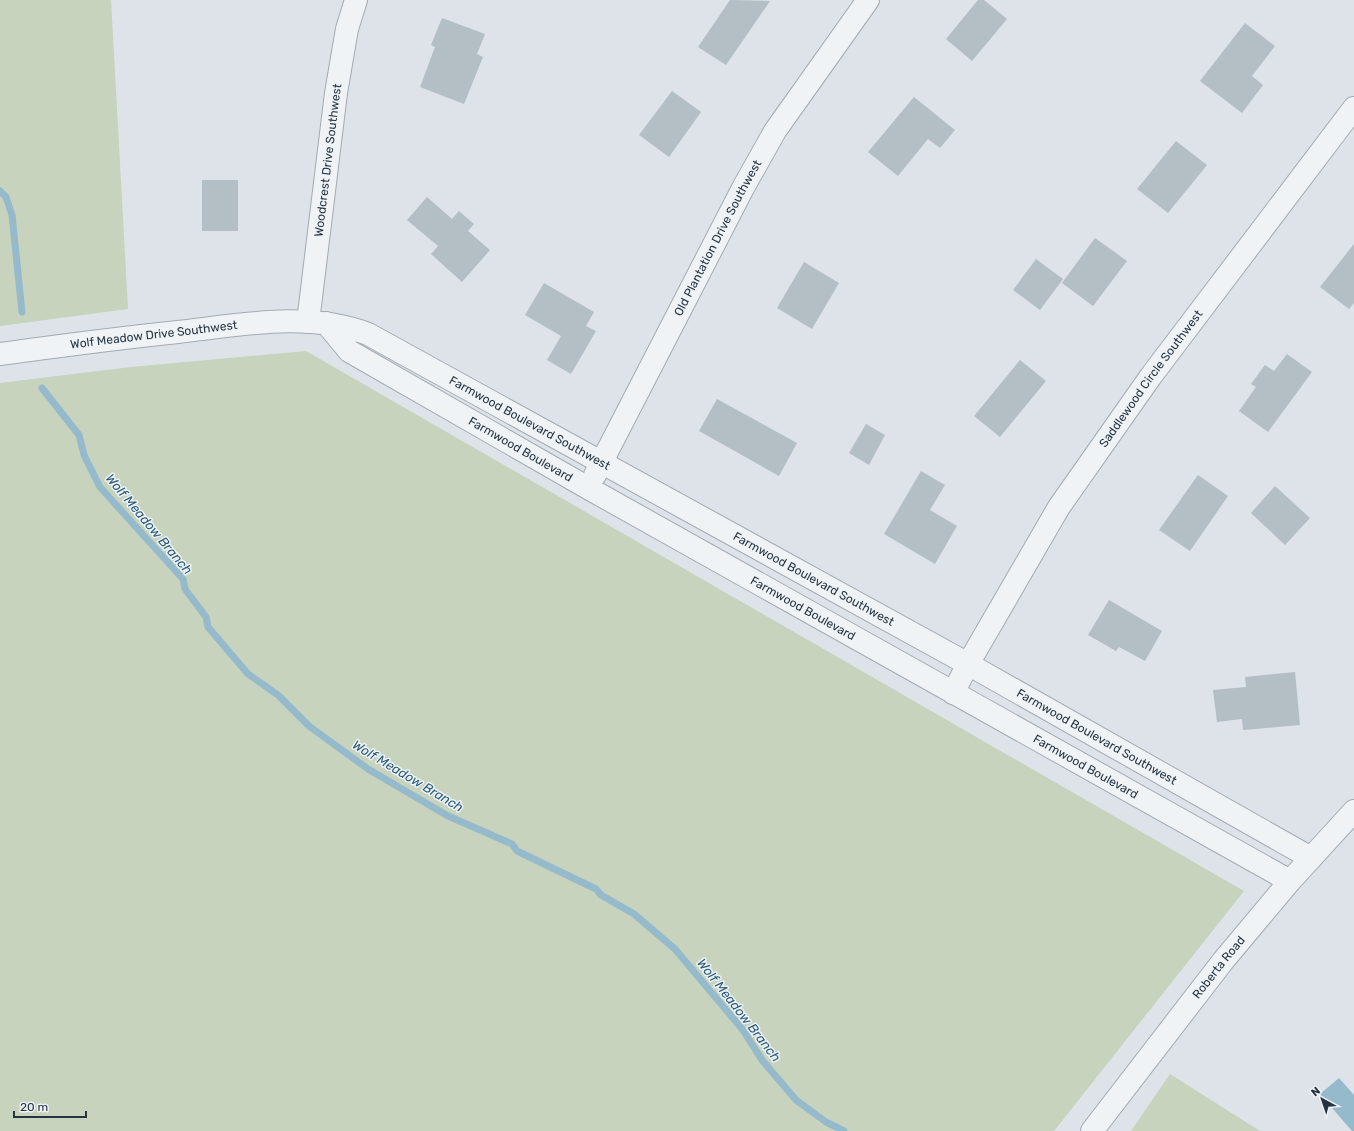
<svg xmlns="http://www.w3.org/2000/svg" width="1354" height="1131" viewBox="0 0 1354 1131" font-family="Rubik,sans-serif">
<rect width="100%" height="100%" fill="#dde3e8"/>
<path fill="#c7d3bd" d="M0,0H111L128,309L0,326Z
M306,351L1244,891L1054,1131H0V383L131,367Z
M1170,1074L1260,1131H1131Z"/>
<path fill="#95bacb" d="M1339,1078L1354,1095V1131H1352L1320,1094Z"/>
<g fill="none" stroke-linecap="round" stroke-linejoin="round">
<path stroke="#95bacb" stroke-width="7" d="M0,191L6,197L12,215L22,312
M42,388L79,435L84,455L100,487L183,579L185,589L206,617L208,627L248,674L278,695L309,726L368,769L448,816L512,844L517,851L596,889L601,895L634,914L675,949L743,1030L762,1060L796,1100L826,1122L844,1131"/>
</g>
<path fill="#b4bec5" d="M730,0L770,1L726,65L698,47Z
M978,0H984L1007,19L972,61L946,39Z
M442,18L485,34L477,54L483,57L464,104L420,87L435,47L431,45Z
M1245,23L1275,46L1252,76L1263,85L1242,113L1200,81Z
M672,91L701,112L669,157L639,135Z
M914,97L955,130L940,148L928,139L898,176L868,152Z
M1176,141L1207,165L1168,213L1137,189Z
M202,180H238V231H202Z
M427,197L452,219L459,211L474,224L468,231L490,250L462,282L431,254L438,246L407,220Z
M1095,238L1127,261L1093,306L1062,283Z
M1354,244V303L1349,309L1320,287Z
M1036,259L1063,279L1040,310L1013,290Z
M804,262L839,283L812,329L777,308Z
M544,283L594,312L586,326L596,331L571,374L547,360L561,336L525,315Z
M1287,354L1312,372L1268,432L1239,411L1256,387L1251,384L1265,365L1274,371Z
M1020,360L1046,381L1000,437L974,416Z
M717,399L797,443L779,476L699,431Z
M866,424L885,435L869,465L849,453Z
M921,471L945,485L930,510L957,526L935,564L884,534Z
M1198,475L1228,496L1190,551L1159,530Z
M1275,486L1310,518L1285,545L1251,513Z
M1109,600L1162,631L1145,661L1119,647L1116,651L1088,635Z
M1295,672L1300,725L1243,730L1242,719L1217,722L1213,690L1246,687L1245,677Z"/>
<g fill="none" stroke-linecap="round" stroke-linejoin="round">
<defs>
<g id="minor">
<path id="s1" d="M308,322L336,93L347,29L356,0"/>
<path id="s2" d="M326,323L349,351L588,488L1290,881"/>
<path id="s3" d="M0,354C59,346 119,338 178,332C240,325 308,311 368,334L968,664L1311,858"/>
<path id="s4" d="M595,475L743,188L775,131L868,0"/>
<path id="s5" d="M953,693L968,664L1059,507L1151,376L1354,108"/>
</g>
<g id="tertiary">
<path id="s6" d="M1092,1131L1223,961L1290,881L1354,811"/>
</g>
</defs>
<use href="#minor" stroke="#a2abb2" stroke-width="24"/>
<use href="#tertiary" stroke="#a2abb2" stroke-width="24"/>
<use href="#minor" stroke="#f0f3f6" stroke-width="22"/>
<use href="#tertiary" stroke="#f0f3f6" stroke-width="22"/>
</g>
<g text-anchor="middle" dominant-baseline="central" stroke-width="3" stroke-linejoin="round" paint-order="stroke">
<g font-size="12" fill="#253440" stroke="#ecf2f6">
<text stroke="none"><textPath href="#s1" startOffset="163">Woodcrest Drive Southwest</textPath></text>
<text stroke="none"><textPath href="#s4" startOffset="267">Old Plantation Drive Southwest</textPath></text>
<text stroke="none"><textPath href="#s3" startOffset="155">Wolf Meadow Drive Southwest</textPath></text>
<text stroke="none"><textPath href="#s5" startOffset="372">Saddlewood Circle Southwest</textPath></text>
<text stroke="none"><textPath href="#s3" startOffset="556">Farmwood Boulevard Southwest</textPath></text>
<text stroke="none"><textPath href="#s2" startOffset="234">Farmwood Boulevard</textPath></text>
<text stroke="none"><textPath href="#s3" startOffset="880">Farmwood Boulevard Southwest</textPath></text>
<text stroke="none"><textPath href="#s2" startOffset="558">Farmwood Boulevard</textPath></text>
<text stroke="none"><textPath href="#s3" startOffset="1204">Farmwood Boulevard Southwest</textPath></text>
<text stroke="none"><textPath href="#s2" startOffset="882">Farmwood Boulevard</textPath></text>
<text stroke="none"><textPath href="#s6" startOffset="207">Roberta Road</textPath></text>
</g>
<g font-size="13" font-style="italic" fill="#2c5c77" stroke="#ecf2f6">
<text transform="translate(149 524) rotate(50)">Wolf Meadow Branch</text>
<text transform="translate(408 776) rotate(31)">Wolf Meadow Branch</text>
<text transform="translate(739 1010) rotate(52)">Wolf Meadow Branch</text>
</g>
</g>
<g transform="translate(1322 1099) rotate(320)" stroke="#ecf2f6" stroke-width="3" paint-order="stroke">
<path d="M0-3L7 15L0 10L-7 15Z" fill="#253440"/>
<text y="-6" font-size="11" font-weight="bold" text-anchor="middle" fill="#253440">N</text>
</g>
<path d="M14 1111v6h72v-6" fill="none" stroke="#253440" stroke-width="2"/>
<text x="20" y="1111" font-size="12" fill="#253440" stroke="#ecf2f6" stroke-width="3" paint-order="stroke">20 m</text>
</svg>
